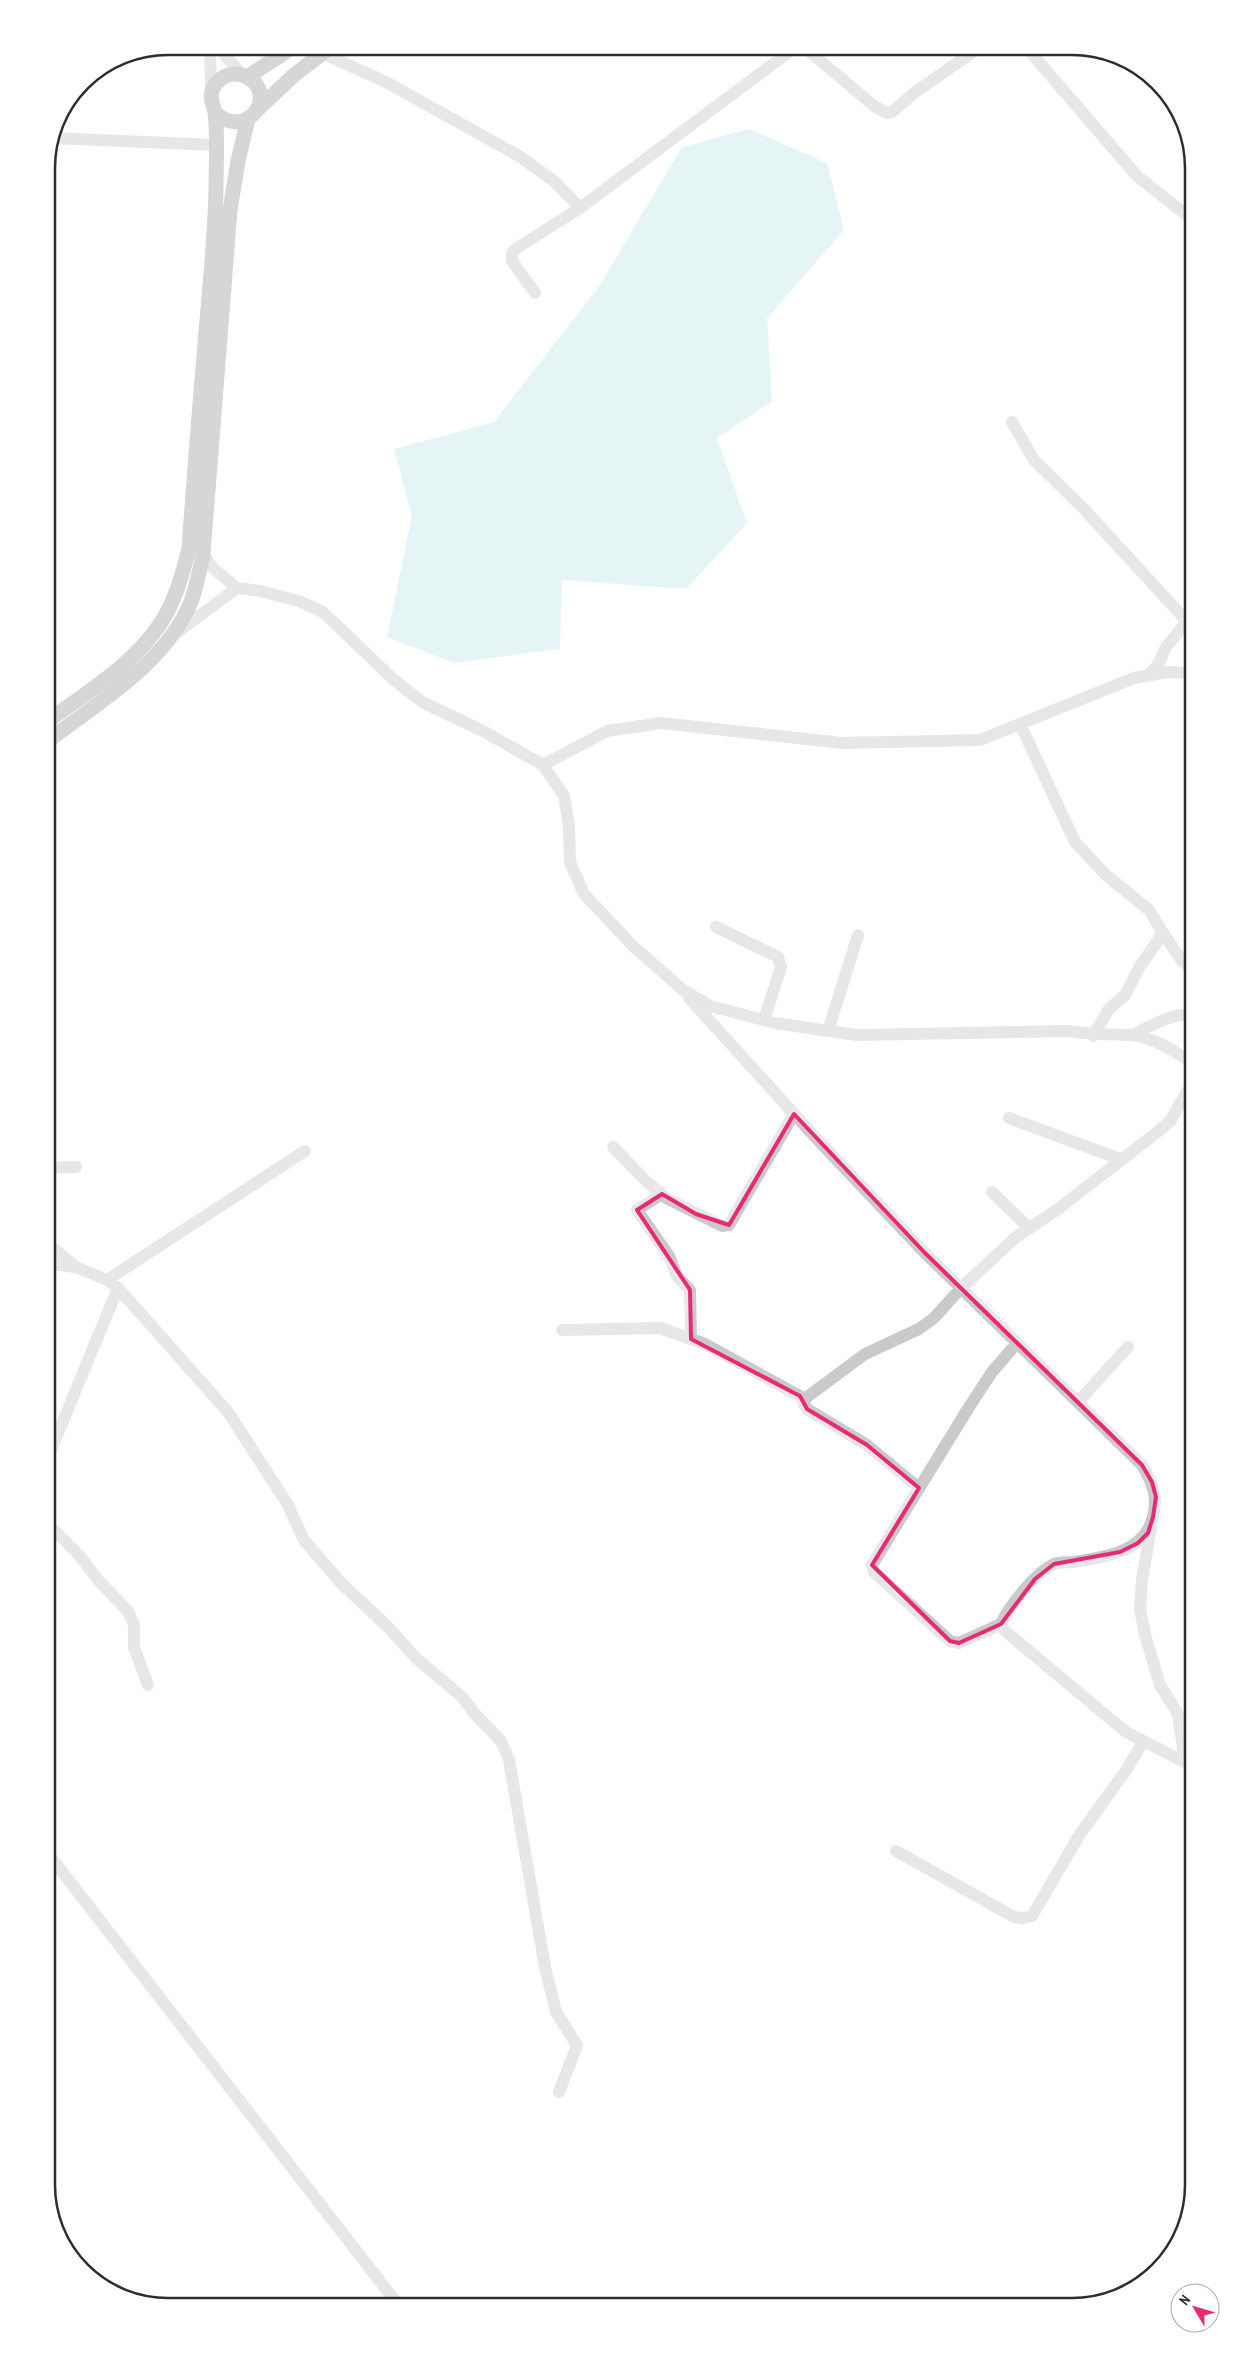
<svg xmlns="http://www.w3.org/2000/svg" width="1240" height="2353" viewBox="0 0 1240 2353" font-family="'PT Sans Narrow',sans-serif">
<rect width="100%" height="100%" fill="#fff"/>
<path fill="#c5e9ec" d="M749,129L827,163L844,230L767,318L772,401L717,438L747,523L686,589L562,580L560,649L454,663L387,637L412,516L394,449L494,422L600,285L682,147Z"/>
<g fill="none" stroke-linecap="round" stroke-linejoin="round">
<path stroke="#cacaca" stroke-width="12" d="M210,46L211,93
M217,46L241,74
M803,46L874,106L887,113L892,112L914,93L980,47
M1026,47L1137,176L1194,221
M322,53L386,82L519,156L554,181L580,208
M52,138L216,145
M56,138L57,119
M535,293L512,261V253L517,248L580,208L797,46
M1012,422L1034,460L1083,508L1194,629
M203,554L213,568L237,588L260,591L299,601L323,612L394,680L422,702L483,731L543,765L564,796L569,825L570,862L584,894L633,946L683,990L710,1006L775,1023L856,1035L1069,1031C1091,1035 1109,1034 1131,1035C1154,1037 1176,1052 1194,1064
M175,634L237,588
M1147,676L1158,665L1166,647L1194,613
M1020,724L1075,842L1106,875L1149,910L1163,933L1139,968L1125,995L1109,1009L1093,1036
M543,765L607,731L661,723L842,743L980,740L1134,678L1168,672L1194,673
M716,927L778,957L781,967L764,1020
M1163,933L1182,961L1194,971
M689,998L816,1138L925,1253L1142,1465C1153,1483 1159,1499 1152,1520C1142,1553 1104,1557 1073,1562C1067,1562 1059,1562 1054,1564C1037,1571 1008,1607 1001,1624L1005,1631L1126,1732L1194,1767
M828,1031L858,935
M1133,1035C1151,1026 1173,1012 1194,1015
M1009,1118L1120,1159
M613,1147L645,1180L666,1198L722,1226L729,1225L794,1114
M46,1168L76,1167
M992,1192L1029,1228
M662,1194L637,1210L669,1256L677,1276L690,1290L691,1339
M46,1242L76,1267L107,1280L118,1288L228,1412L288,1505L304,1540L341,1583L387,1626L416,1658L462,1697L475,1714L501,1741L509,1760L545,1967L556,2012L577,2045L559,2092
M46,1263L74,1267
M107,1280L305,1151
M562,1330L660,1328L705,1344L805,1399
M1078,1402L1128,1347
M46,1462L118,1288
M919,1488L867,1445L807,1409L803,1402L807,1397L865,1354L919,1329L934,1318L961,1288L1015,1238L1058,1209L1160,1130L1171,1120L1194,1079
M46,1522L80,1556L98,1580L128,1611L134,1625V1647L148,1685
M1151,1528L1142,1579L1140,1609L1145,1635L1160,1685L1178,1714L1185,1762
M1001,1624L959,1643L950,1641L874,1572L872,1565L969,1407L992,1372L1017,1343
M46,1742V1726
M46,1851L400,2307
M896,1851L1014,1917L1023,1918L1032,1916L1080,1834L1127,1769L1143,1742"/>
<path stroke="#a5a5a5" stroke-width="15" d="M247,77L295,46
M256,111L294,75L332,46
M46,722C87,693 140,660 165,616C177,595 183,572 189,548C194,480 199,412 205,344C209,292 215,241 216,189C216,164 218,138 215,113C214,105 209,100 212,91C215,82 224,74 235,74C242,74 249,77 255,83C274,107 239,138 215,112
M46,742C98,703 169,661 192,599C197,584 200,569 203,554L230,210L238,161L248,119"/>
</g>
<path d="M0 0H1240V2353H0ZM794,1114L925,1253L1142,1465L1152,1482L1156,1497L1153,1517L1148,1533L1138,1543L1120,1552L1054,1564L1035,1579L1001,1624L959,1643L950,1641L872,1565L919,1488L867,1445L807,1409L800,1396L691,1339L690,1290L637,1210L662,1194L696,1214L729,1225Z" fill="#fff" fill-opacity=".55" fill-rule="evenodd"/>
<path fill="none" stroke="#e92974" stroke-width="4" stroke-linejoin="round" d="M794,1114L925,1253L1142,1465L1152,1482L1156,1497L1153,1517L1148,1533L1138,1543L1120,1552L1054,1564L1035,1579L1001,1624L959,1643L950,1641L872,1565L919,1488L867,1445L807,1409L800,1396L691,1339L690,1290L637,1210L662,1194L696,1214L729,1225Z"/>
<path d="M0 0H1240V2353H0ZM168 55H1072A113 113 0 0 1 1185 168V2185A113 113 0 0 1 1072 2298H168A113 113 0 0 1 55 2185V168A113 113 0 0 1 168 55Z" fill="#fff" fill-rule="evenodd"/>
<path fill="none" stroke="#2d2d2d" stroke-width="2.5" d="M168 55H1072A113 113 0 0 1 1185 168V2185A113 113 0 0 1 1072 2298H168A113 113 0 0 1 55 2185V168A113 113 0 0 1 168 55Z"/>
<g transform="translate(1195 2308) rotate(308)"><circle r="24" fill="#ffffff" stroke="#ababab"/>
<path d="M0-4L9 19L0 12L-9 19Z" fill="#e92974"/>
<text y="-8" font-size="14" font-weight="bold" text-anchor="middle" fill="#2d2d2d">N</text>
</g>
</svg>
